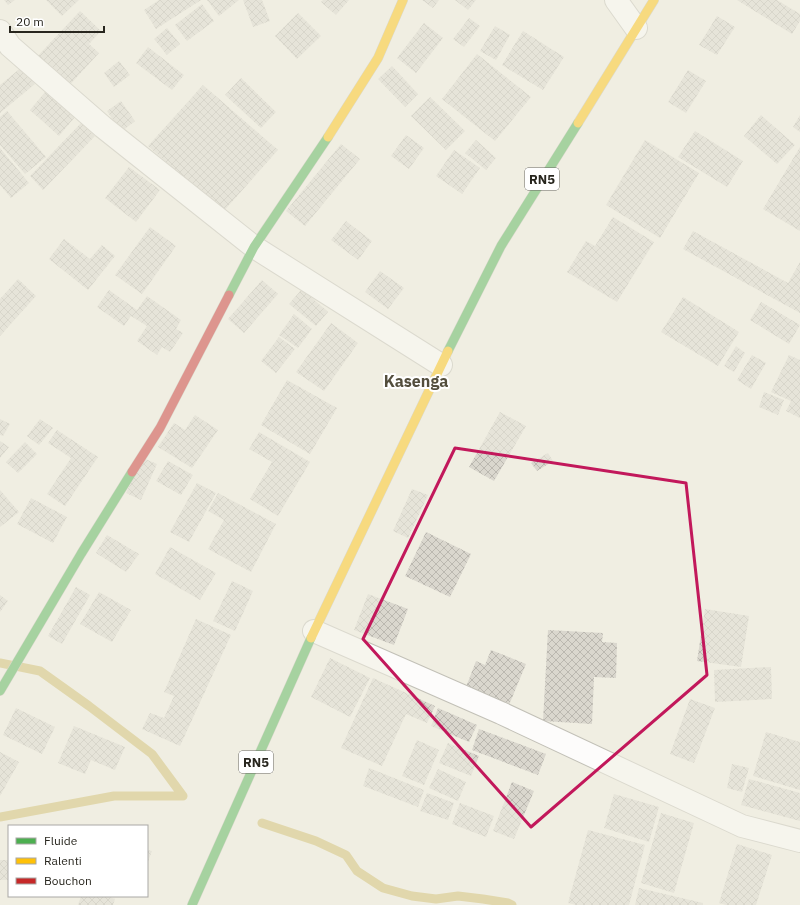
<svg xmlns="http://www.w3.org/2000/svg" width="800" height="905" viewBox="0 0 800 905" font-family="'IBM Plex Sans',sans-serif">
<defs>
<pattern id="building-cross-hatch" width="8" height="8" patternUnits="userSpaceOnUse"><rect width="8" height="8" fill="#dad7ce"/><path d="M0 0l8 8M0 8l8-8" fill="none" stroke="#bbb8b0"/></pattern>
</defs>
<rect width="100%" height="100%" fill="#f0eee2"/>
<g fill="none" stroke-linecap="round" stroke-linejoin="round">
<path stroke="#cebb6c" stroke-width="9" d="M0,663L40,671L89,706L152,754L183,796
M0,817L114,796H183
M262,823L316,841L346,855L357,871L383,888L412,896L436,899L458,896L483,899L508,903L512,905"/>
</g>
<path fill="url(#building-cross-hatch)" d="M4,0H15L8,5Z
M46,0H79L62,16Z
M159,0H201L156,29L144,10Z
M207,0H239L219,16Z
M243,0H262L270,21L253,27Z
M323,0H349L336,15L321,2Z
M422,0H439L433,8Z
M455,0H476L468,10Z
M737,0H777L800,14V21L792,34Z
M202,4L214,21L187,41L175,25Z
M80,11L101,31L89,44L99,53L66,89L34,60Z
M298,13L321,36L297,59L275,36Z
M717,16L735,27L717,55L699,45Z
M469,18L480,26L464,47L453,39Z
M424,23L443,38L416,73L397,58Z
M495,26L510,35L496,60L480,51Z
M167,28L180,44L167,55L154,39Z
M523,31L564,57L543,90L502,65Z
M148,47L184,75L172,90L136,63Z
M477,54L531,97L495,141L442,99Z
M119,61L130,75L114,87L104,73Z
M392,66L418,94L405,107L378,79Z
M22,67L35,84L0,113V85Z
M688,70L706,81L686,113L668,102Z
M241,78L276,112L261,128L225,95Z
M203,85L278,150L223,212L148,146Z
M45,92L75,117L59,136L30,110Z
M430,97L465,131L446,150L411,116Z
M121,101L135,121L121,132L107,111Z
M7,111L46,157L25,174L0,145V117Z
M761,115L795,145L777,164L744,136Z
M800,115V132L793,127Z
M81,123L95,136L43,190L30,176Z
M695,131L743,161L727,187L678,157Z
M406,135L424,148L409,169L391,156Z
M476,140L496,158L486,170L465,153Z
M645,140L699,173L660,238L606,205Z
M341,144L360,159L305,226L286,211Z
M800,147V231L763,209Z
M0,148L29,183L11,198L0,185Z
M454,150L480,168L462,194L436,176Z
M129,167L160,190L136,222L105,198Z
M613,217L654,242L617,302L567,272L586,241L595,246Z
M346,221L372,241L358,260L331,240Z
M150,227L176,246L142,294L115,275Z
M693,231L788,283L800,262V313L683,249Z
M64,239L90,259L102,245L115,256L88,290L49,259Z
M380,271L404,288L388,309L365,292Z
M18,279L36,296L0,336V299Z
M262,280L278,294L244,333L228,319Z
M302,289L328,312L316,326L289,304Z
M109,290L137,310L147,296L181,320L176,329L183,333L170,352L162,347L157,355L137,341L147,326L131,316L124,326L97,307Z
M683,297L739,332L718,366L661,332Z
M761,302L800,325L789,344L750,320Z
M294,314L312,329L298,348L279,335Z
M331,323L358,343L324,391L296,372Z
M279,337L295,349L276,373L261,361Z
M736,346L745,353L734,372L724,366Z
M752,355L766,363L751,389L737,380Z
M789,355L800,360V418L786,411L791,401L771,392Z
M287,380L337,408L310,454L261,425Z
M764,392L784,400L778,415L759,407Z
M500,412L526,426L494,481L469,467Z
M195,415L218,430L192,468L158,447L174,423L185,430Z
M0,419L10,424L3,436L0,435Z
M40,419L53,428L39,445L27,436Z
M57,430L98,457L65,506L47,494L71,458L48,443Z
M259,432L310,462L278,516L250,499L272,462L249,449Z
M0,441L9,447L0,458Z
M25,442L37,454L18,473L6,462Z
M548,453L553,461L537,471L531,463Z
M143,458L157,464L141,500L126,493Z
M168,461L193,475L181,495L156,481Z
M197,483L216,493L189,542L170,532Z
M412,489L428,495L408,538L393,531Z
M0,490L19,512L0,527Z
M218,493L276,524L251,572L208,549L224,520L208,511Z
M31,498L67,517L53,543L17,524Z
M426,532L471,554L450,597L405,576Z
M107,535L139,554L126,572L96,553Z
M170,547L216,573L200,600L155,574Z
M232,581L253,591L235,631L213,621Z
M76,587L90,595L62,644L48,636Z
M99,592L131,610L112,642L80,624Z
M368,594L408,609L394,645L354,630Z
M0,595L8,601L0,612Z
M705,609L749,616L741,667L697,661Z
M196,619L231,635L180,746L142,729L150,713L164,718L174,696L164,692Z
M548,630L603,633L602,642L617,643L616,678L594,677L592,724L543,721Z
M491,650L526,664L509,705L466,687L476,661L485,665Z
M330,658L370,678L350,717L311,697Z
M771,667L772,699L715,702L714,670Z
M373,678L435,706L427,723L406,714L382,766L341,748Z
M690,699L715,708L694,763L670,754Z
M16,708L55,727L42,754L3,735Z
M438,708L477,725L469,742L431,726Z
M74,726L125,747L115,770L91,760L85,774L58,763Z
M479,729L546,754L538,775L472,750Z
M766,732L800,742V790L753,776Z
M417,740L439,750L424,785L402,776Z
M448,743L479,756L471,776L439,763Z
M0,752L19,762L0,796Z
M732,764L749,768L742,792L727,788Z
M369,768L424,790L418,807L363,786Z
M438,769L466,782L458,801L429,788Z
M749,779L800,793V821L741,805Z
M512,782L534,791L514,839L493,831Z
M427,793L454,803L448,820L420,811Z
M614,794L659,807L649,842L604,828Z
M460,803L494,816L486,837L452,824Z
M661,813L694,823L674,893L641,883Z
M588,830L645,845L629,905H576L568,903Z
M737,844L772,855L756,905H726L719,903Z
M147,850L152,851L147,864Z
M0,860H9V880H0Z
M639,888L703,903V905H635Z
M81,896H107L115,899L113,905H78Z"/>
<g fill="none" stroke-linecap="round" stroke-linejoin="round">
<defs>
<path id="street" d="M616,0L636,28
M0,31L10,46L103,127L254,247L441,365
M314,631L501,713L742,826L800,841"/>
<path id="fast" d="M229,295L254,247L328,137
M448,351L501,246L578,123
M0,691L81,554L132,472
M192,905L311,638"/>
<path id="slow" d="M578,123L654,0
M328,137L378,58L403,0
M311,638L448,351"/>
<path id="jam" d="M132,472L160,428L229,295"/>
</defs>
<use href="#street" stroke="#c2c0b7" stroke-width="24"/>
<use href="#fast" stroke="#c2c0b7" stroke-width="10"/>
<use href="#slow" stroke="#c2c0b7" stroke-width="10"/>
<use href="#jam" stroke="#c2c0b7" stroke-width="10"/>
<use href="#street" stroke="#fdfcfb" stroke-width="22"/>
<use href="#fast" stroke="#4caf50" stroke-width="9"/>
<use href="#slow" stroke="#ffc107" stroke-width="9"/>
<use href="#jam" stroke="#c62828" stroke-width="9"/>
</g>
<path d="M0 0H800V905H0ZM455,448L686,483L707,675L531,827L363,639Z" fill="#f0eee2" fill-opacity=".55" fill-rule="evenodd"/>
<path fill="none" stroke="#c2185b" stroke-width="3" stroke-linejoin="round" d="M455,448L686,483L707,675L531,827L363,639Z"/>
<g text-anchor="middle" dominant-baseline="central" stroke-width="4" stroke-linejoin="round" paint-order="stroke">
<g fill="#fff" stroke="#686762" stroke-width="1">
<rect x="525" y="168" width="34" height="22" rx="3"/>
<rect x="239" y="751" width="34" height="22" rx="3"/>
</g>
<g font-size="13" font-weight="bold" fill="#28261e">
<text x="542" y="179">RN5</text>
<text x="256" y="762">RN5</text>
</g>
<g font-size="16" font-weight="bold" fill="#534e3d" stroke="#fff">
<text x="416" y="381">Kasenga</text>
</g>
</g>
<rect x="8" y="825" width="140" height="72" fill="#ffffff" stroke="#a9a8a5"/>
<rect x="16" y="838" width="20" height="6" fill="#4caf50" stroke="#a9a8a5"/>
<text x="44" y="845" font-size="12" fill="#28261e">Fluide</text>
<rect x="16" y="858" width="20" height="6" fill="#ffc107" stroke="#a9a8a5"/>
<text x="44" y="865" font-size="12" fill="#28261e">Ralenti</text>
<rect x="16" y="878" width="20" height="6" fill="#c62828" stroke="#a9a8a5"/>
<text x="44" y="885" font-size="12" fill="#28261e">Bouchon</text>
<path d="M10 26v6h94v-6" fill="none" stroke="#28261e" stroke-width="2"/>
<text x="16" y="26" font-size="12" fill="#28261e" stroke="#ffffff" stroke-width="3" paint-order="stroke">20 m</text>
</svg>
